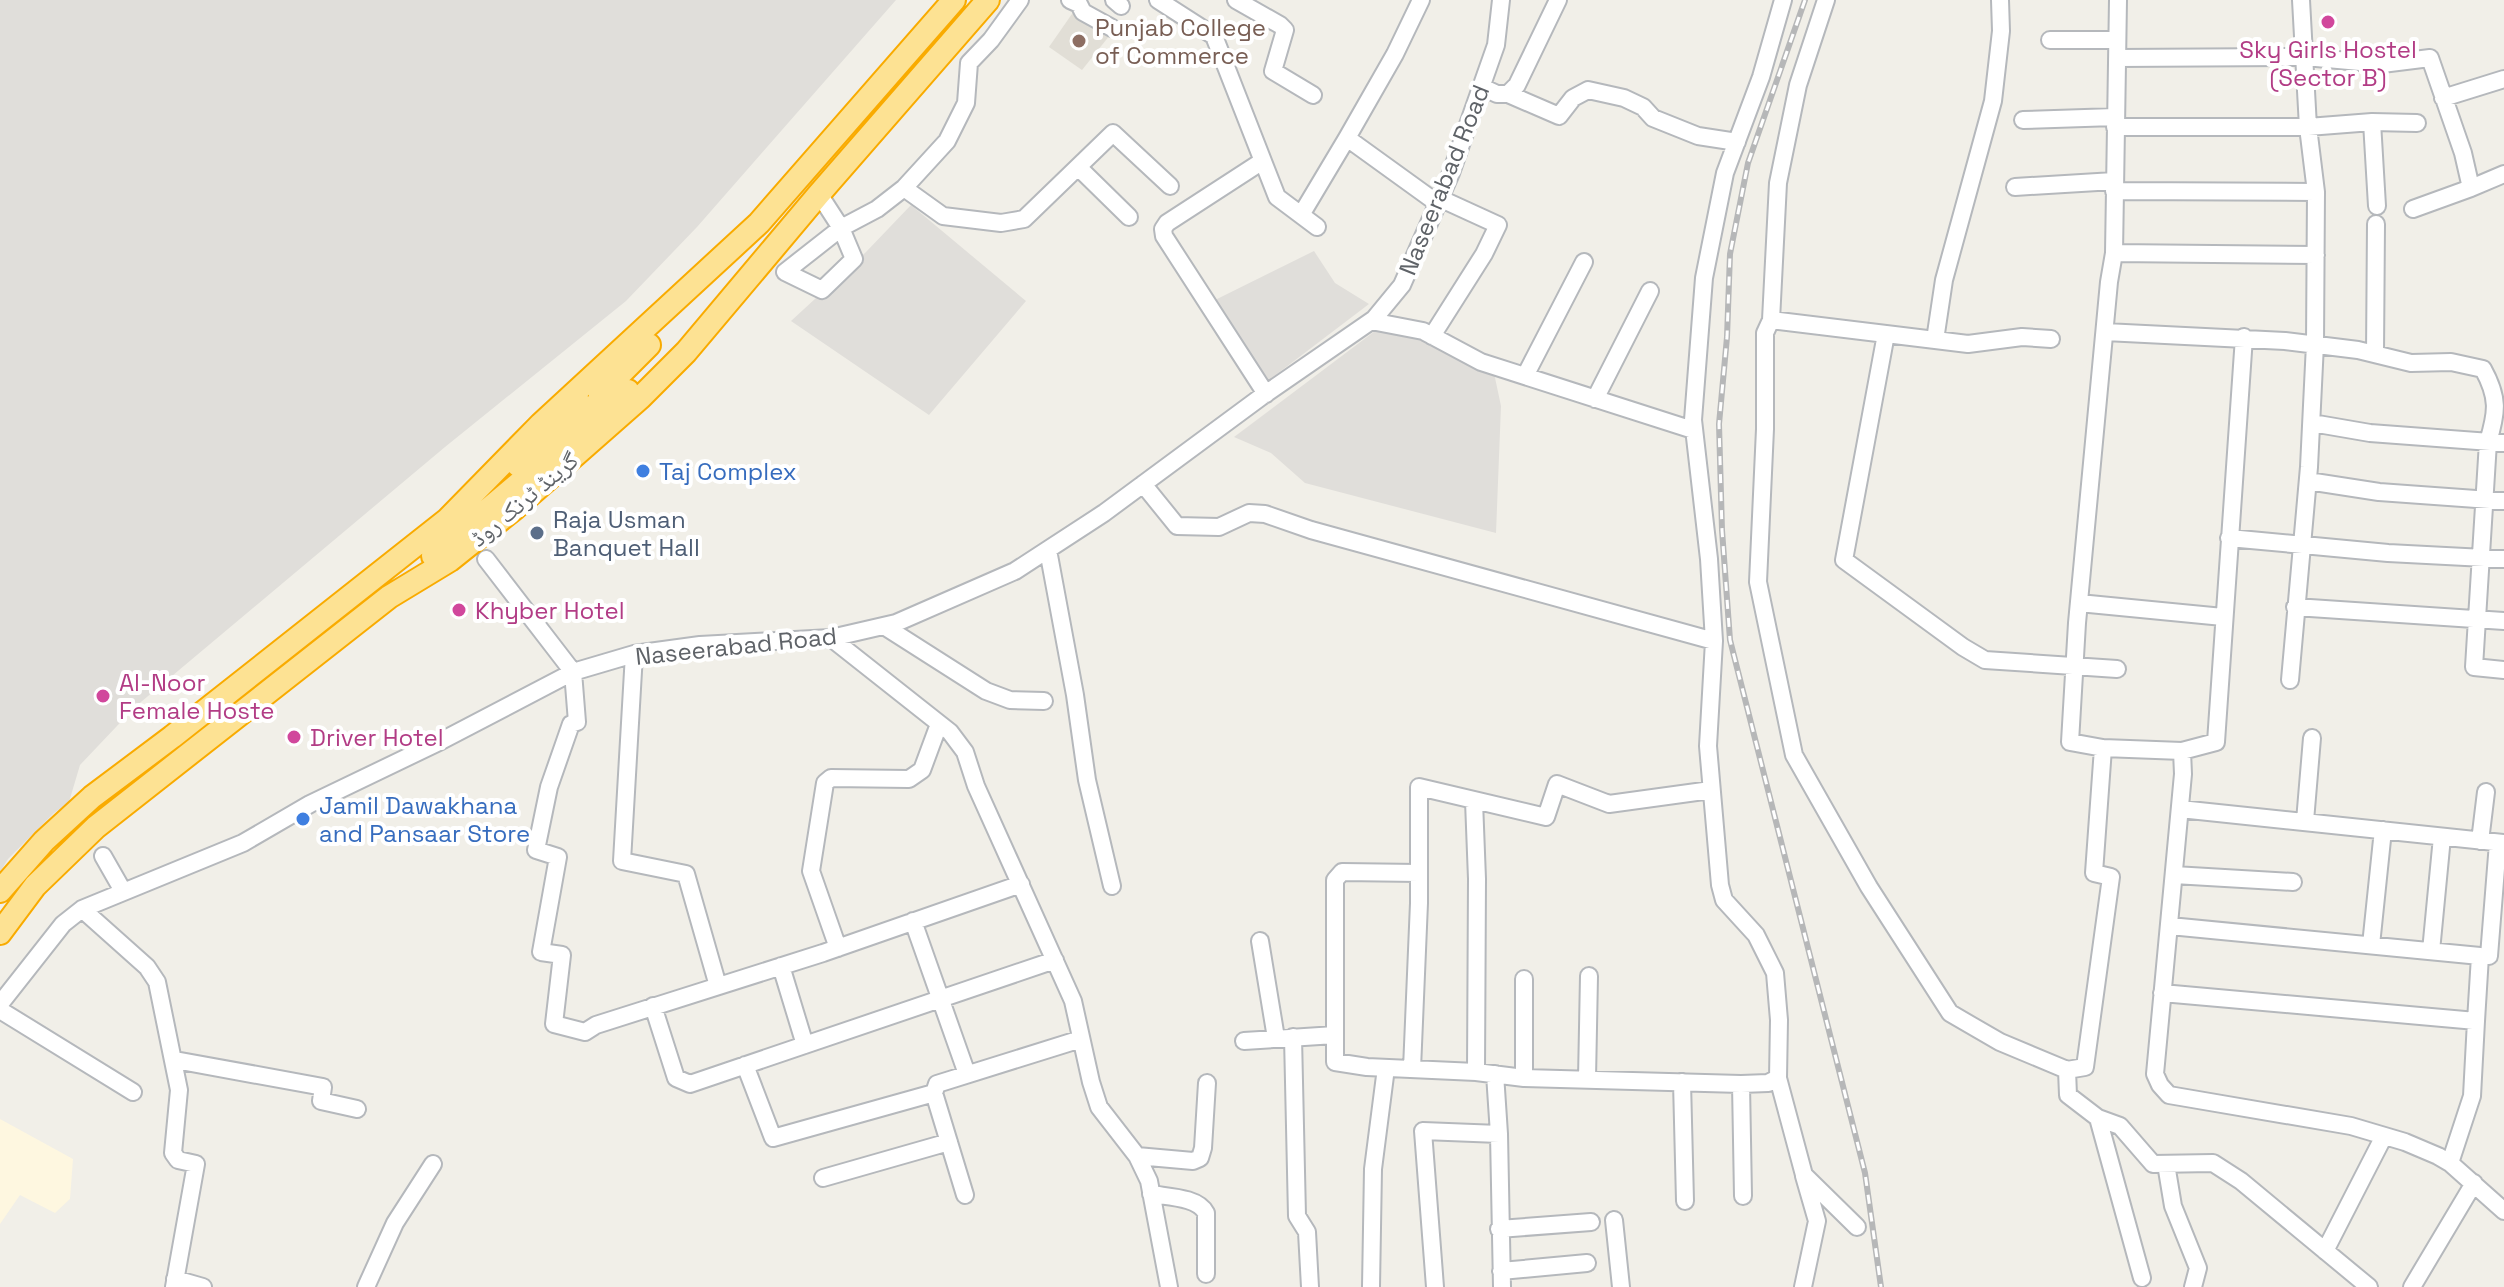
<svg xmlns="http://www.w3.org/2000/svg" width="2504" height="1287" viewBox="0 0 2504 1287" font-family="'Space Grotesk','Noto Naskh Arabic',sans-serif">
<rect width="100%" height="100%" fill="#f1efe8"/>
<path fill="#fef7e0" d="M0,1119L73,1159L70,1199L55,1213L20,1195L0,1224Z"/>
<path fill="#e0deda" d="M0,0H896L697,227L626,301L445,447L135,707L80,765L69,802L54,813L8,859L0,872Z
M911,205L1026,301L929,415L791,321L866,252Z
M1314,251L1335,283L1369,304L1269,380L1211,302Z
M1375,331L1420,338L1494,373L1501,406L1496,533L1305,483L1271,453L1234,437Z"/>
<path fill="#e1ded6" d="M1074,11L1110,35L1082,70L1049,47Z"/>
<g fill="none" stroke-linecap="round" stroke-linejoin="round">
<defs>
<path id="minor" d="M1070,0L1079,4L1083,12L1112,28
M1114,0L1121,6
M1158,0L1214,36L1277,197L1317,227
M1236,0L1280,25L1285,30L1273,71L1313,95
M1783,0L1761,77L1725,173L1704,278L1693,420L1709,559L1714,641L1708,746L1720,885L1724,900L1756,935L1775,973L1779,1020L1778,1078L1804,1175L1857,1227
M1826,0L1798,85L1778,183L1771,320L1765,333V429L1758,582L1794,755L1869,887L1950,1013L2000,1042L2067,1070L2068,1095L2098,1118L2120,1126L2153,1164L2213,1163L2241,1181L2369,1287
M2118,0L2114,253L2109,282L2077,623L2070,742L2103,748L2182,751L2183,774L2155,1074L2160,1085L2169,1095L2351,1126L2405,1142L2438,1156L2450,1163L2504,1211
M2050,40H2117
M2117,58L2305,57L2382,64L2430,58L2463,153L2471,188L2504,174
M1482,87L1497,94H1508L1517,85L1558,0
M1508,94L1559,116L1573,98L1588,90L1624,98L1643,107L1653,118L1698,136L1737,142
M2443,98L2504,79
M2023,120L2115,117
M2372,122L2377,206
M2115,127H2308L2372,122L2417,123
M1347,138L1437,203
M1261,162L1167,223L1163,229L1164,236L1266,394
M1078,167L1129,217
M2015,187L2114,181
M904,188L943,216L1001,223L1024,219L1113,133L1170,186
M2114,191L2316,192
M819,194L841,228L854,259L822,290L785,272L841,228L877,209L904,188L947,141L966,103L969,63L991,40L1020,0
M2413,209L2471,188
M1301,215L1347,138L1395,54L1421,0
M2114,253L2316,255
M1771,320L1886,334L1844,560L1963,647L1985,660L2117,669
M1371,321L1423,331L1481,362L1693,430
M2105,332L2285,341L2358,350L2411,363L2451,362L2483,369C2499,398 2497,412 2488,442L2474,667L2504,670
M1886,334L1968,344L2022,337L2051,339
M1432,336L1484,254L1498,225L1439,198
M1935,340L1944,280L1993,101L2001,31L2000,0
M2375,354L2376,224
M1525,376L1584,262
M1595,399L1650,291
M2312,423L2370,433L2504,443
M2308,481L2379,492L2504,501
M1143,484L1177,526L1219,527L1249,513L1265,514L1311,530L1714,641
M2229,538L2388,553L2504,559
M1048,550L1075,695L1087,780L1112,886
M486,559L573,672L577,722L571,724L549,787L536,850L558,857L541,952L562,955L554,1024L585,1032L596,1025L823,953L1021,884
M2079,603L2223,617
M2295,607L2504,621
M884,626L986,691L1010,700L1044,701
M831,638L950,732L965,752L976,786L1073,1001L1091,1082L1099,1107L1137,1156L1149,1181L1169,1287
M634,654L622,861L686,874L718,986
M2290,680L2309,467L2315,344L2316,192L2308,127L2301,0
M2182,751L2216,742L2244,337
M1474,801L1477,879L1476,1072
M2180,809L2504,843
M2305,821L2312,738
M2480,841L2486,792
M103,856L123,891
M1419,873L1342,872L1335,880V1062L1367,1067L1476,1072L1524,1078L1741,1084L1768,1083L1778,1078
M2174,875L2293,882
M82,909L147,967L157,982L179,1090L173,1153L178,1160L196,1164L174,1287
M913,921L967,1074
M1260,941L1276,1038
M2371,945L2383,830
M838,948L811,871L825,783L831,778L909,779L922,770L939,724
M2431,951L2442,837
M2489,956L2498,843
M781,966L805,1045
M2162,993L2476,1021L2480,956L2170,926
M0,1004L63,924L82,909L243,843L310,804L441,741L573,672L634,654L700,645L831,638L896,623L1015,571L1104,513L1261,397L1374,319L1402,285L1451,173L1496,45L1501,0
M653,1006L676,1078L690,1084L1055,960
M0,1010L133,1092
M1293,1037L1297,1216L1307,1232L1310,1287
M1244,1041L1335,1035
M175,1060L323,1087L321,1101L357,1109
M745,1065L773,1138L934,1093
M1412,1069L1419,903V787L1546,817L1557,784L1609,804L1711,790
M2067,1070L2085,1067L2111,877L2094,873L2103,748
M1495,1074L1499,1134L1502,1287
M1524,1078V979
M1587,1079L1589,976
M1682,1082L1685,1201
M1741,1084L1743,1196
M2098,1118L2142,1278
M1137,1156L1193,1161L1200,1158L1203,1148L1207,1083
M2450,1163L2472,1096L2476,1021
M2166,1164L2173,1206L2198,1268L2193,1287
M823,1178L949,1142
M1151,1194C1168,1197 1198,1197 1206,1213V1274
M965,1195L934,1093L937,1084L1081,1039
M1614,1220L1621,1287
M1499,1229L1591,1222
M2325,1251L2384,1136
M1501,1271L1587,1263
M175,1279L203,1287
M366,1287L395,1223L433,1164
M1371,1287L1373,1169L1386,1068
M1435,1287L1423,1131L1499,1134
M1803,1287L1817,1221L1804,1176
M2412,1287L2474,1183"/>
<path id="highway" d="M628,391L611,407H605L600,400V394L649,345
M433,556L569,441L597,420L596,410L586,407L518,465
M0,891L44,841L92,797L172,737L447,520L541,424L759,223L954,0
M0,933L35,886L96,827L389,597L450,560L515,508L640,398L686,352L819,194L988,0"/>
</defs>
<use href="#minor" stroke="#b5b8bc" stroke-width="20"/>
<use href="#highway" stroke="#f9ab00" stroke-width="26"/>
<use href="#minor" stroke="#fff" stroke-width="16"/>
<use href="#highway" stroke="#fde293" stroke-width="22"/>
<defs>
<path id="rail" d="M1805,0L1748,163L1730,254L1727,337L1719,424L1722,530L1730,640L1865,1173L1881,1287"/>
</defs>
<use href="#rail" stroke="#b6b7b8" stroke-width="6"/>
<use href="#rail" stroke="#fff" stroke-width="3" stroke-dasharray="9" stroke-linecap="butt"/>
</g>
<g fill="#d1479c" stroke="#fff" stroke-width="3">
<circle cx="2328" cy="22" r="8"/>
<circle cx="459" cy="610" r="8"/>
<circle cx="103" cy="696" r="8"/>
<circle cx="294" cy="737" r="8"/>
</g>
<circle fill="#8d6e63" stroke="#fff" stroke-width="3" cx="1079" cy="41" r="8"/>
<g fill="#3f7fe0" stroke="#fff" stroke-width="3">
<circle cx="643" cy="471" r="8"/>
<circle cx="303" cy="819" r="8"/>
</g>
<circle fill="#5c6f8a" stroke="#fff" stroke-width="3" cx="537" cy="533" r="8"/>
<g text-anchor="middle" dominant-baseline="central" stroke-width="8" stroke-linejoin="round" paint-order="stroke">
<g font-size="24" fill="#785e54" stroke="#fff" text-anchor="start">
<text x="1095" y="27">Punjab College<tspan x="1095" dy="28">of Commerce</tspan></text>
</g>
<g font-size="24" fill="#b23c85" stroke="#fff" text-anchor="start">
<text x="2328" y="49" text-anchor="middle">Sky Girls Hostel<tspan x="2328" dy="28">(Sector B)</tspan></text>
<text x="475" y="610">Khyber Hotel</text>
<text x="119" y="682">Al-Noor<tspan x="119" dy="28">Female Hoste</tspan></text>
<text x="310" y="737">Driver Hotel</text>
</g>
<g font-size="24" fill="#5f6368" stroke="#fff">
<text transform="translate(1444 180) rotate(-68)">Naseerabad Road</text>
<text transform="translate(524 499) rotate(-40)">گرینڈ ٹرنک روڈ</text>
<text transform="translate(736 646) rotate(-6)">Naseerabad Road</text>
</g>
<g font-size="24" fill="#366cbe" stroke="#fff" text-anchor="start">
<text x="659" y="471">Taj Complex</text>
<text x="319" y="805">Jamil Dawakhana<tspan x="319" dy="28">and Pansaar Store</tspan></text>
</g>
<g font-size="24" fill="#4e5e75" stroke="#fff" text-anchor="start">
<text x="553" y="519">Raja Usman<tspan x="553" dy="28">Banquet Hall</tspan></text>
</g>
</g>
</svg>
